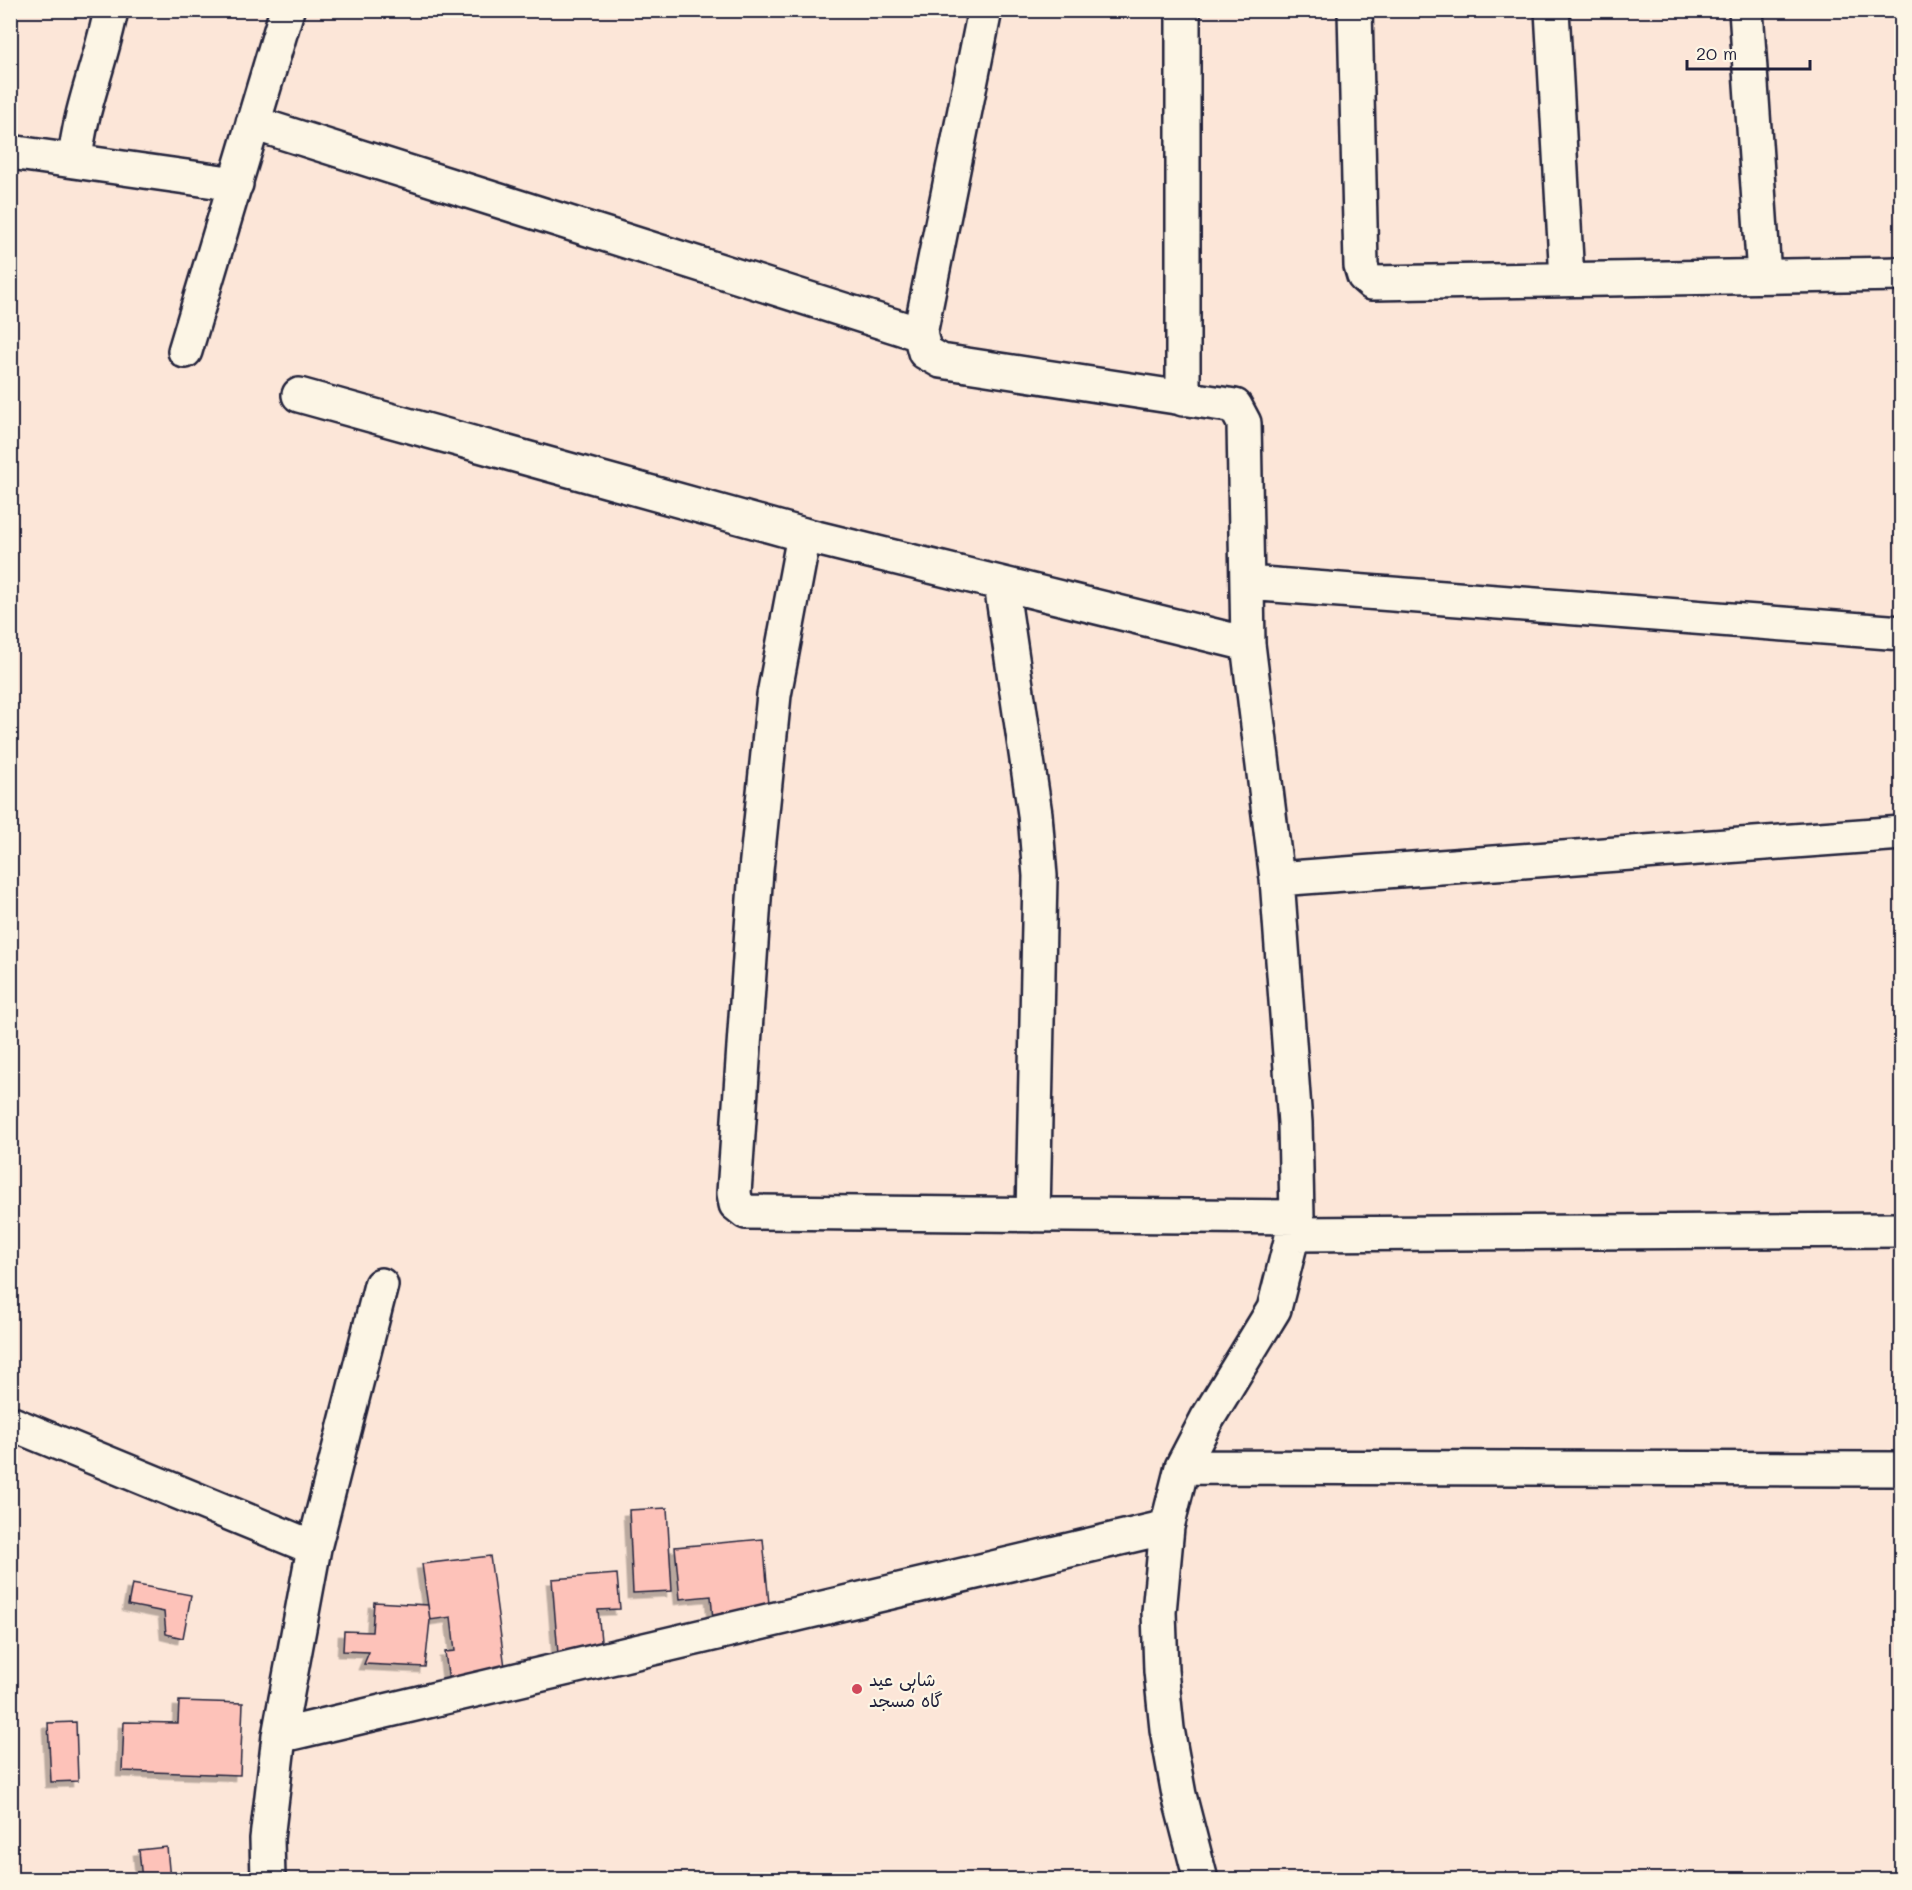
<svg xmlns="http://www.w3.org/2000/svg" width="1912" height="1890" viewBox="0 0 1912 1890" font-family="Mali,'Playpen Sans Arabic',sans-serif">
<defs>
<filter id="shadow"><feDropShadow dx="-5.5" dy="5.5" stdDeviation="0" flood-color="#0004"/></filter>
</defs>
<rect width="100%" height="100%" fill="#fce6d8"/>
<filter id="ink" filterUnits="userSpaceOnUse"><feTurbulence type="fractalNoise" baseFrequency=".0167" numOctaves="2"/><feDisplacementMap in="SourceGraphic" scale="12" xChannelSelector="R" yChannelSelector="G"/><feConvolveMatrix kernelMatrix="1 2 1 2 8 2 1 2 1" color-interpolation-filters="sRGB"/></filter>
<g filter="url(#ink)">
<path fill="#fdc2b9" stroke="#22223b" stroke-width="1.5" filter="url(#shadow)" d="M667,1508L672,1591L633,1593L629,1510Z
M763,1539L770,1615L713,1620L711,1596L680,1599L675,1547Z
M490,1556L507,1682L450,1690L445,1652L455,1651L451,1617L430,1620L422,1564Z
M617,1574L620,1609L598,1610L602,1651L558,1654L552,1579Z
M132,1584L191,1595L183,1638L166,1634L164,1612L128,1605Z
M374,1602L428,1605L430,1620L425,1667L364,1664L369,1652L343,1651L344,1631L372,1632Z
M179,1701L243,1703L240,1775L122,1771L124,1722L178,1723Z
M76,1722L78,1781L51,1782L48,1723Z
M167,1847L170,1880H142L139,1850Z"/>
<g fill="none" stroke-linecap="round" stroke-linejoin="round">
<defs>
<path id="minor" d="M985,10L920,334L925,352L941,361L1235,406L1244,423L1248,644L1277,879L1295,1123L1297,1217L1274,1309L1207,1419L1182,1467L1167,1527L1159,1612L1161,1671L1167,1729L1179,1795L1201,1880
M1183,10V399
M1355,10L1361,266L1364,276L1372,283L1902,274
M1552,10L1567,279
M1746,10L1764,276
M253,123L920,334
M10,152L236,184
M75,161C80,107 101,63 111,10
M185,351L287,10
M299,395L804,535L1248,644
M804,535L774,695L756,870L734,1193L736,1204L746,1212L1297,1217
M1248,583L1902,633
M1001,584L1035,814L1040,876L1033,1215
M1277,879L1902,833
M1293,1234L1902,1230
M10,1423L314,1548
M1182,1467L1902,1469
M279,1736L1167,1527
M268,1880L267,1839L279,1736L314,1548L381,1285"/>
</defs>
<use href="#minor" stroke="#22223b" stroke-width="38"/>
<use href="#minor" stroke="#fcf5e5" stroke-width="33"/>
</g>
</g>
<circle fill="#d1495b" stroke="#fcf5e5" stroke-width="2" cx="857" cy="1689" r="6"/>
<g text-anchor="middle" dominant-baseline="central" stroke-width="4.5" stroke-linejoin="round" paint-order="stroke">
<g font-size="18" fill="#22223b" stroke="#fcf5e5" text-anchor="start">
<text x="869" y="1679">شاہی عید<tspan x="869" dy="21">گاہ مسجد</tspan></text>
</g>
</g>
<rect width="1912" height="1890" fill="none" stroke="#fcf5e5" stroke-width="36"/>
<rect x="18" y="18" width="1876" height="1854" fill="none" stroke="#22223b" stroke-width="2" filter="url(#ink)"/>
<path d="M1687 60v9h123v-9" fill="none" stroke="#22223b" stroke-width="3"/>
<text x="1696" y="60" font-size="18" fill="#22223b" stroke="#fcf5e5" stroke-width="4.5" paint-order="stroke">20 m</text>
</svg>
